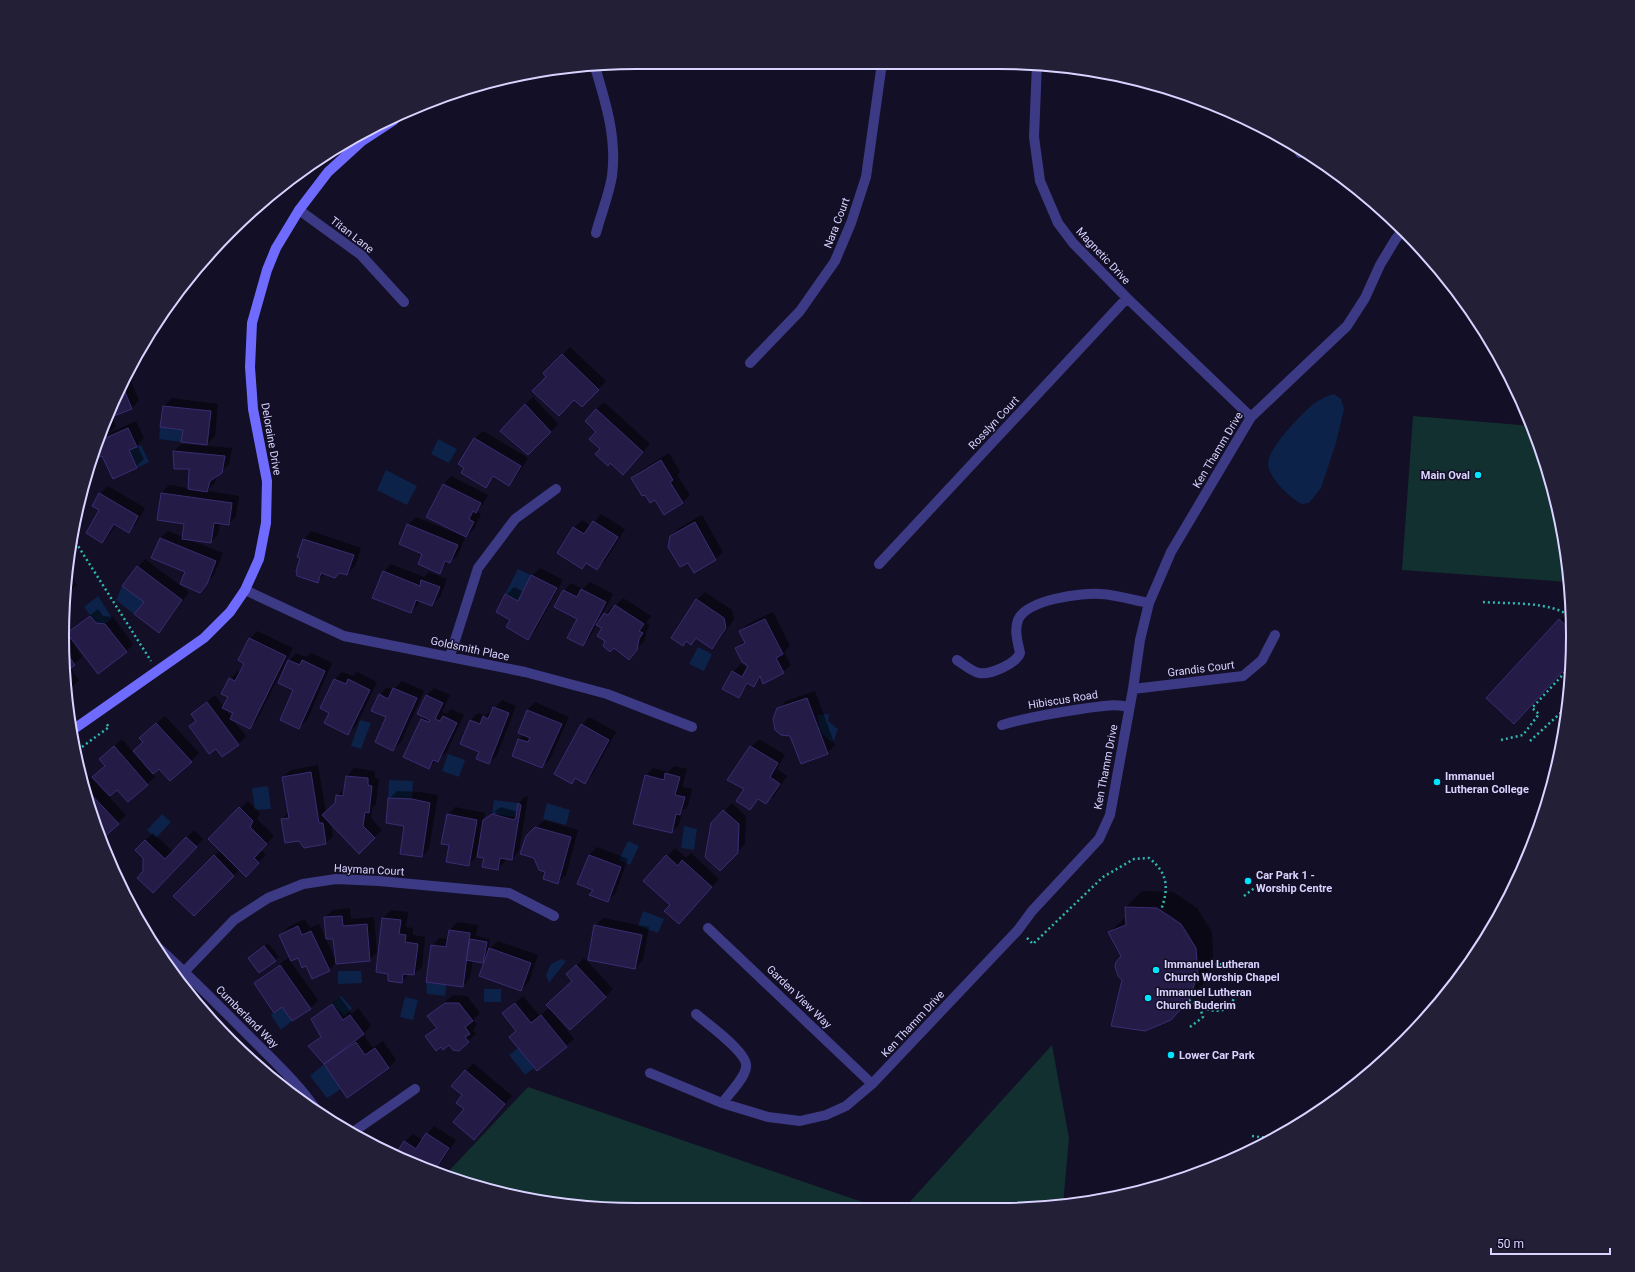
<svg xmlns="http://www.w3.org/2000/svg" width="1635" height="1272" viewBox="0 0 1635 1272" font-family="Roboto,sans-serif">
<rect width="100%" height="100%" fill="#130f26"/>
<path fill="#12302f" d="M1413,416L1532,426L1562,524L1568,582L1402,570Z
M1052,1045L1069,1138L1063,1205H907Z
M528,1087L871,1205H561L446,1174Z"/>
<path fill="#0c2248" d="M1334,394L1341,399L1344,409L1336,443L1321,488L1309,503L1302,504C1290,498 1268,478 1268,463C1269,447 1300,416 1312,405C1318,400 1326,396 1334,394Z
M160,427L183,430L181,442L159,439Z
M438,439L457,449L449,463L431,454Z
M141,445L149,462L137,468L129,450Z
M386,470L417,486L407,505L377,490Z
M518,569L531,575L518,601L505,594Z
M122,586L144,602L134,614L116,600Z
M98,596L112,618L105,624L96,623L84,607Z
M698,647L712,654L704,671L689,664Z
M829,714L828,721L838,729L833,743C820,733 819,731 818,715Z
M360,720L371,723L361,749L351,746Z
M448,754L465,760L459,777L442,771Z
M389,780L413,781L412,799L388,798Z
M268,786L271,809L255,810L252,788Z
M494,800L518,803L516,817L492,814Z
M547,803L570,810L566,825L543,819Z
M162,814L171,822L156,838L147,830Z
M684,826L697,829L694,850L681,848Z
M628,841L639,846L630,865L619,860Z
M643,911L664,919L658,933L638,926Z
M561,959L566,961L549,983L546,975L551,964Z
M338,971H361L362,983L338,984Z
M426,982L447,983L445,996L427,994Z
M484,989H501V1002H484Z
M341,996L352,1008L344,1016L332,1004Z
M405,997L418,1000L413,1020L400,1017Z
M282,1007L292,1021L281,1030L271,1015Z
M518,1048L534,1068L525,1075L509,1055Z
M324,1064L341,1089L327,1098L310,1076Z"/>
<path fill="#0007" fill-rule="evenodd" d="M570,347L606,381L582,406L545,373Z
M130,379L139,400L132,408L112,416L116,426L109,433L136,421L144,438L137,445L144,459L136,467L103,454L93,459L126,381Z
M533,397L558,424L528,454L525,405Z
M172,398L218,404L215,436L207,444L184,429L164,406Z
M604,402L650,444L630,466L601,449L598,431L596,410Z
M483,431L528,458L516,477L508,484L495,476L485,486L466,467L459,464L475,438Z
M182,444L232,448L229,464L217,475L215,483L207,491L239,496L236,516L229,524L220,523L218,534L211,542L190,540L223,553L214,575L199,591L160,538L168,531L183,537L185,523L162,493L169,485L189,488L190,468L174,451Z
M669,453L680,472L677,475L690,495L682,503L632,478L640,471Z
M451,476L488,495L483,504L476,511L481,514L474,529L466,536L427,516L444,484Z
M108,486L145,508L136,524L129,531L116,524L110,534L102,542L100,494Z
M601,514L625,529L605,561L597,569L587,563L582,568L574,528L582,520L591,526Z
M702,515L723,552L716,559L671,536L679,528Z
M416,517L465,537L458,555L450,562H448L439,572L424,553L408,525Z
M311,531L361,548L355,566L347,574L340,572L325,574L318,582L302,557L298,556L304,539Z
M145,559L189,592L166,624L159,631L138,567Z
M391,564L424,577L429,572L447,579L440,597L432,605L420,600L418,604L411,612L384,572Z
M540,568L563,580L535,631L528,638L512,620L506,595L514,587L524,592L532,576Z
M68,571L77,585L63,597Z
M590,582L613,594L601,617L602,618L613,606L614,607L623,598L651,616L646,623L650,625L647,630L644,641L629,658L606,641L603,628L597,624L590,637L582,645L578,618L564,591L571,583L583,589Z
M705,592L732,610L734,619L720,640L712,648L697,638L691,643L687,641L683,645L697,600Z
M98,609L103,616L113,617L133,644L126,652L68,633Z
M1570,610L1573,636L1570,663L1529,707L1487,698Z
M773,612L790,646L784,652L791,665L783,672L761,678L754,686L749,683L739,697L733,672L741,664L748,668L750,666L736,648L745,640L740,632L748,624Z
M257,631L293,648L257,720L250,728L233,720L246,736L238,744L216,748L190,726L197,720L193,714L215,695L224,707L229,697L230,679L238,671L241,673L245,663L250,639ZM225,708L235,713L232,718Z
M71,640L82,657L70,667L79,680L67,691L63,673V646Z
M296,653L306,657L311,653L332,663L307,720L299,728L289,661Z
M342,672L353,676L357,672L377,682L356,726L348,733L331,712L335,679Z
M402,681L424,691L401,742L393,750L387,717L380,695L387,687L393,690Z
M434,688L450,695L442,712L447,714L451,709L464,715L446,753L428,768L405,757L422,719L425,717L426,696Z
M815,691L835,745L827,753L791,735L778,709L786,701Z
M502,700L516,706L497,755L489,763L481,751L470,721L478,713L485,716L492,709L493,710Z
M535,702L569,717L550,759L542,766L513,755L519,739L524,735L519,733L527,710Z
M165,716L199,753L191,761L159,767L145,763L143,764L155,777L147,784L106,766L108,752L122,739L133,752L144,742L148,730Z
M589,717L616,732L592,775L585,782L576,778L571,783L582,725Z
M759,739L785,755L777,769L787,776L774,796L766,803L759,799L750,808L745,789L729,779L751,747Z
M318,765L326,813L336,803L337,796L345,788L347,776L354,768L375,771V778L379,779L376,804L372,808L371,818L382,830L359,852L331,823L333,836L326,843L282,819L289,812L283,777L291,770Z
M674,766L687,769L682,787L692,789L688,806L682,811L679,825L671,832L645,776L653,768L668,772Z
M87,774L126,815L101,838L92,820L84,777Z
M397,791L420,792L438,795L429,849L422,856L389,799Z
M526,796L528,797L519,851L512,859L506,858L505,861L498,869L478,848L476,857L468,865L450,844L448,815L455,807L485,813L483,822L490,815V817L497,813L496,811L490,814L501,807L518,812V804Z
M248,801L260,813L257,819L274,836L261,850L266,855L246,875L240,869L194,915L175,896L220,850L209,839Z
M732,803L746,816L745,844L720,870L712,824Z
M544,820L578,830L566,875L558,882L546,871L527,837Z
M194,830L203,839L160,884L144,871V858L136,850L153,833L173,852Z
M597,847L628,859L615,894L607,901L595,890L589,855Z
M675,848L686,858L691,853L719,879L687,915L671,904L645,881Z
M1142,891L1173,892L1197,908L1212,932L1213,957L1204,983L1170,1019L1124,980L1122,956L1109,933L1127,916L1126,907Z
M350,908L351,919L374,917L377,952L370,960L336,963L329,970L307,965L280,935L288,927L305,919L310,928L319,924L336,961L334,938L325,917L333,910Z
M391,910L408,912L406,927L413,928V935L425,937L422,967L414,974H409L401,982L383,918Z
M603,918L649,927L643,960L635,968L595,926Z
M457,922L478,925L476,936L490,939L488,950L498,941L538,955L529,982L521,990L486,959L483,962L473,960L470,978L463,986L432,946L440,938L448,939L450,930Z
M268,943L279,957L260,972L253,955Z
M288,958L318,1000L310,1008L293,1020L283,1006L255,983L263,976Z
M584,958L613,989L605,997L556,1016L574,1039L566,1046L510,1037L517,1030L503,1013L523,996L540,1016L550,1007L573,980L575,967Z
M453,995L467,996L480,1013L473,1020L477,1025L473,1030L476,1034L458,1050L449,1044L441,1046L427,1036L437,1027L429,1016Z
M340,997L352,1014L358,1008L371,1025L361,1037L364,1035L373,1048L383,1041L396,1060L389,1067L347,1096L325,1063L309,1046L322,1035L312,1019Z
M473,1063L512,1096L474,1139L465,1109L464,1095L452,1086Z
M434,1126L456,1140L435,1171L417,1166L396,1155L405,1142L413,1134L422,1140Z"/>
<path fill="#241b47" stroke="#3b2d73" d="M562,354L599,390L582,407L574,400L559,416L532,391L546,377L543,373Z
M123,387L132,409L111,417Z
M525,404L551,432L528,455L500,431Z
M163,406L211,411L207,445L181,442L183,430L160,427Z
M596,409L643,452L623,475L610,463L608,466L595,454L600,449L589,439L596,432L585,421Z
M128,428L137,447L129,450L137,468L113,479L102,456L93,460L101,440Z
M474,438L521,466L509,486L493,476L486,488L461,473L464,468L458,464Z
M173,451L225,456L222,473L210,481L207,492L188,489L189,469H174Z
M661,460L673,480L670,482L683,503L664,515L655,500L650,503L645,495L642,496L631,478Z
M443,484L481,503L476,513L473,511L469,519L474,522L466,537L426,517Z
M99,493L138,516L129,533L114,524L102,543L86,533L99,510L92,506Z
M161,493L232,503L229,525L214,523L211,543L182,539L184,524L157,520Z
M593,521L618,537L597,570L586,563L582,569L557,553L573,527L584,534Z
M695,522L716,560L694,573L688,563L680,567L668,547L670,536Z
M407,524L458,545L450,563L445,561L440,574L418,564L422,554L399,544Z
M160,538L216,561L207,584L200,593L180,584L185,572L151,558Z
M303,539L354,555L347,575L339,573L335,578L321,573L318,583L297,576L296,571L300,558L297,557Z
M137,566L182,600L159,633L134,614L144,602L122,586Z
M383,571L420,586L421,580L440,587L432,606L416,600L411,613L372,598Z
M531,575L557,588L528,640L506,627L510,620L496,612L505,594L518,601Z
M581,589L606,602L583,646L567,638L577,619L554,607L563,590L577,597Z
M696,599L724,618L726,628L712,649L696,638L691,645L686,641L683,646L671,638Z
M615,605L644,624L639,631L643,633L639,639L637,650L629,660L614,648L610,652L603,646L605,641L597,636L602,628L596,625L604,613L608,615Z
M90,616L96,623L105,624L127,652L98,674L67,633Z
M765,619L783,654L776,658L784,673L763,684L760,676L754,687L747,683L739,698L722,689L732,671L742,677L748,666L742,662L735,648L745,643L739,631Z
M1559,619L1573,632L1570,663L1514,724L1486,698Z
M249,638L286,656L250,729L230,719L233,713L222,708L228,697L221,694L229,678L235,681L244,664L238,660Z
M63,648L75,665L63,674Z
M288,660L300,665L302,660L325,671L299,729L280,720L293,690L278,683Z
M64,677L72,689L67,693Z
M334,679L346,684L348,679L370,690L348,735L324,723L329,713L320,708Z
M393,688L417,698L393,751L375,742L386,717L371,711L379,694L388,699Z
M426,695L443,703L435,719L440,721L443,716L457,723L438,762L433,760L429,769L403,757L421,719L429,722L430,720L417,714Z
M807,698L828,754L801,764L790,736L781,735L775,730L773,719L777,708Z
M207,702L239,745L222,757L216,749L209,754L189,726L196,721L191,714Z
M493,707L509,713L489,764L476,759L479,752L460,744L470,720L480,724L483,716L488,719Z
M527,710L562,724L542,768L512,756L518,739L528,742L530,738L518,733Z
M156,723L192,762L170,781L159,769L153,774L133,751L143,742L139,738Z
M581,724L609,740L585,784L575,778L572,784L554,774Z
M114,746L148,785L128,802L117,790L110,796L92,777L105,766L99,759Z
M750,746L778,763L770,777L780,784L766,804L758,799L750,810L736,801L744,789L727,780Z
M311,772L319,823H323L326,844L304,848L299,841L285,843L281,819L289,818L282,777Z
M665,773L680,777L675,795L685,797L680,815L676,814L672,833L633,824L645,775L664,780Z
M346,776L368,778V785L372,786L369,813L365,812L363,826L375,838L359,854L322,815L335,803L336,795L343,796Z
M86,789L119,824L102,839L92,820Z
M388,798L412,799L430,803L422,857L400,854L404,826L386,823Z
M518,803L521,805L512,860L500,858L498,870L482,867L484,858L477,857L483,820L492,814L514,820L516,817Z
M239,807L253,821L250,827L267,844L254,858L259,863L246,877L208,839Z
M723,810L739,824L738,853L720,871L705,857L711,823Z
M447,814L477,820L469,866L446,862L449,845L441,844Z
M535,827L571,837L558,884L543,879L545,872L539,870L534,858L520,854L526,836Z
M186,837L197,847L153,893L137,878L143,871V858L135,850L145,840L165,859Z
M214,855L234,876L194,916L173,896Z
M589,855L621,867L608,902L589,895L593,890L577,884Z
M666,855L678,866L682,860L712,887L679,924L664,911L670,905L643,881Z
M1125,907L1157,908L1181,924L1196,948L1198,974L1189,1000L1171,1020L1145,1031L1111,1026L1122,980L1118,976L1115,967L1116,962L1121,956L1108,932L1126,925Z
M342,916L343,926L367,924L370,961L336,964L333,939H326L324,917Z
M382,918L401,920L399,934L406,935L405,942L418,944L414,975L403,974L402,983L388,981V974L376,972Z
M594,925L642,935L635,969L588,960Z
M298,926L302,935L311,931L330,971L312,979L306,966L302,968L298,958L291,961L279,935Z
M449,930L470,933L463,987L426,982L431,945L446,947Z
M470,939L487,942L483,963L466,960Z
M264,946L276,961L259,973L248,958Z
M489,948L531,963L521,991L479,976Z
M280,965L311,1009L292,1021L282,1007L274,1013L254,983Z
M576,965L606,997L570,1030L546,1005L572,981L566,974Z
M445,1003H459L473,1021L465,1027L470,1034L465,1037L469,1042L459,1051L453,1050L449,1045L443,1050L441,1047L436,1051L425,1036L437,1028L427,1016Z
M515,1003L531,1023L541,1015L567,1047L537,1071L509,1037L516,1031L502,1013Z
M332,1004L343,1020L350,1015L364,1034L324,1064L308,1046L321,1037L311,1019Z
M356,1042L365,1055L375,1048L389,1068L347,1098L324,1064Z
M465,1070L505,1104L474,1140L453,1122L464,1109L456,1103L462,1095L451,1086Z
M426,1133L449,1148L434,1171L417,1166L395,1155L404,1141L416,1149Z"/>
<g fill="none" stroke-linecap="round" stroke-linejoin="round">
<path stroke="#2fb8b0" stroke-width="2.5" stroke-dasharray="2 3" stroke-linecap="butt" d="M73,538L151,661
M1483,602C1509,604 1551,601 1571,617
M1501,740L1523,735L1539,714L1532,708L1570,667
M1530,741L1566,708
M78,750L109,727L105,722
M1244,896L1257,886
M1027,938L1033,944L1103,877L1134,859L1149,858C1168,873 1169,888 1161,910
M1205,965L1227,964
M1189,1000C1202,1009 1226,1020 1234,998
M1190,1027L1203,1017L1200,1008
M1252,1136L1268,1138"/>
<path stroke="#3d3a85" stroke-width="10" d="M1037,63L1034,137L1040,181L1058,223L1073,243L1127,298L1251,417
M595,67C606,103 617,139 612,176C609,195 601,214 596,233
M1299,148L1300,153
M299,210L361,255L404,302
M750,363L800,311L835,261L851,223L866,177L882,63
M879,564L1127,298
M245,590L344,636L525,672L607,694L692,727
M450,656L478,568L515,519L556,489
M957,660C963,664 971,671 979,673C990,675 1016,664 1020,653C1018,643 1014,631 1018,620C1026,600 1082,592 1101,594C1117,595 1133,600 1149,603
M1133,689L1243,676L1262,660L1275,635
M1002,725C1028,717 1054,713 1081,709C1097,707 1113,703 1129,707
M708,928L872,1084
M153,943C187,973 219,1006 252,1039C275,1062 301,1086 319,1114
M185,971L234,920L268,898L303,884L336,879L379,881L509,893L554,916
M696,1014C706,1023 749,1053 746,1067C745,1078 729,1094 722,1103
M650,1073L722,1103L768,1117L800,1121L826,1115L846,1106L872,1084L1018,930L1032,911L1099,839L1110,815L1133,689L1140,640L1149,603L1171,552L1251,417L1347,326L1365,298L1380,265L1395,240L1402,231
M353,1132L415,1089"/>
<path stroke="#6f6bff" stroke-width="10" d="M74,729L204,638L230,612L245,590L259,559L266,523L267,481L253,409L250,367L252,323L267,270L276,248L299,210L328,172L362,141L394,120"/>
</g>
<g fill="#00e5ff" stroke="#130f26" stroke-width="1.5">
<circle cx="1478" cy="475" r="4"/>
<circle cx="1437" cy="782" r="4"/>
<circle cx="1248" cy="881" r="4"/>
<circle cx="1156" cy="970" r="4"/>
<circle cx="1148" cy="998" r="4"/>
<circle cx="1171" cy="1055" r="4"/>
</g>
<g text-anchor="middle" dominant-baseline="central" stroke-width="3" stroke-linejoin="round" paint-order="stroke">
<g font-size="11" fill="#d9d4ff" stroke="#130f26">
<text transform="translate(837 223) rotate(-69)">Nara Court</text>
<text transform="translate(352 235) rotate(38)">Titan Lane</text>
<text transform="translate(1103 256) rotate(47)">Magnetic Drive</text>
<text transform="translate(994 423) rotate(-47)">Rosslyn Court</text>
<text transform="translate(271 439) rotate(80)">Deloraine Drive</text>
<text transform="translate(1218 450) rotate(-59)">Ken Thamm Drive</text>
<text transform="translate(470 649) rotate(12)">Goldsmith Place</text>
<text transform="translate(1201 669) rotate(-7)">Grandis Court</text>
<text transform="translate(1063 700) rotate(-9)">Hibiscus Road</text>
<text transform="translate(1106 767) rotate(-79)">Ken Thamm Drive</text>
<text transform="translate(369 870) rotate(3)">Hayman Court</text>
<text transform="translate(799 997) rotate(44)">Garden View Way</text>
<text transform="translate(247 1017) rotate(45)">Cumberland Way</text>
<text transform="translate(913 1024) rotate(-47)">Ken Thamm Drive</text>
</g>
<g font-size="11" font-weight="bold" fill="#d9d4ff" stroke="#130f26" text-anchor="start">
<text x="1470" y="475" text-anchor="end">Main Oval</text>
<text x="1445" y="776">Immanuel<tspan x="1445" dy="13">Lutheran College</tspan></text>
<text x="1256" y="875">Car Park 1 -<tspan x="1256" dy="13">Worship Centre</tspan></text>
<text x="1164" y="964">Immanuel Lutheran<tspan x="1164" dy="13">Church Worship Chapel</tspan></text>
<text x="1156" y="992">Immanuel Lutheran<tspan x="1156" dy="13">Church Buderim</tspan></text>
<text x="1179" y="1055">Lower Car Park</text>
</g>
</g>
<path d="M0 0H1635V1272H0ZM636 69H999A567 567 0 0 1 1566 636V636A567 567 0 0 1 999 1203H636A567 567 0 0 1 69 636V636A567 567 0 0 1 636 69Z" fill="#231f37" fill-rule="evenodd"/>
<path fill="none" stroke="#d9d4ff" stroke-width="2" d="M636 69H999A567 567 0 0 1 1566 636V636A567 567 0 0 1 999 1203H636A567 567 0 0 1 69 636V636A567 567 0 0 1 636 69Z"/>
<path d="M1491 1248v6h119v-6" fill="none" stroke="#d9d4ff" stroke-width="2"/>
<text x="1497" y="1248" font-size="12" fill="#d9d4ff" stroke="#130f26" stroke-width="3" paint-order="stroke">50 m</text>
</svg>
